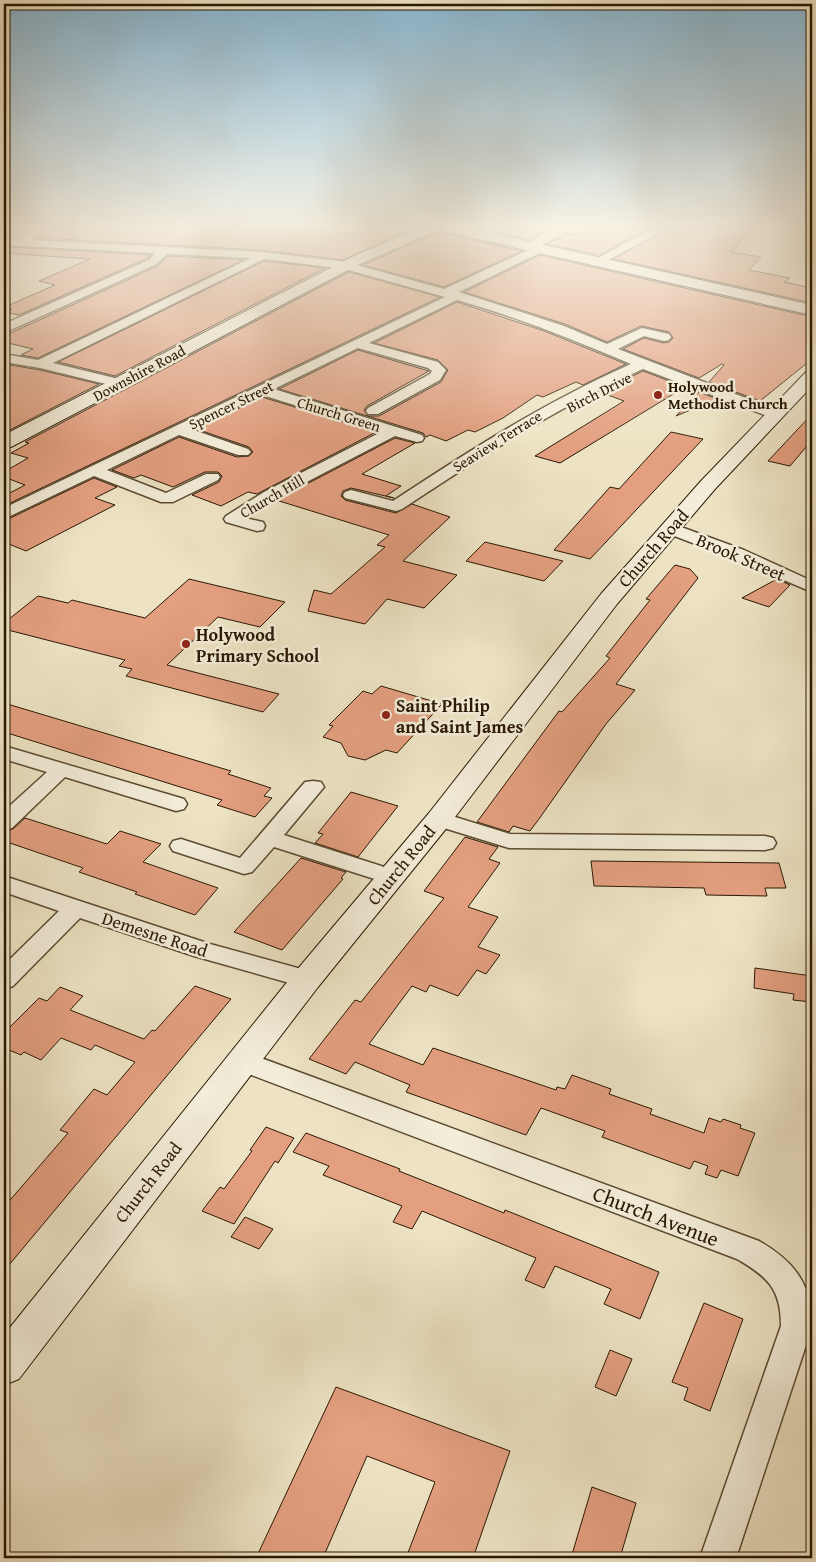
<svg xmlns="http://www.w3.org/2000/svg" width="816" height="1562" viewBox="0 0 816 1562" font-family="'Gentium Book Plus',serif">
<rect width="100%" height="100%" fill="#ede3c4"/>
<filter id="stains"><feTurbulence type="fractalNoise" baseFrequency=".004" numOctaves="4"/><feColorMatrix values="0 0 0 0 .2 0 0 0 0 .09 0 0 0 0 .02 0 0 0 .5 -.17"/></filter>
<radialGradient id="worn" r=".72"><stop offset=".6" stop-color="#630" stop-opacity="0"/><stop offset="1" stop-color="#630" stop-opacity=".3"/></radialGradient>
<path fill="#e39f80" stroke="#2a1802" d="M66,226H86L100,229L102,226H417L343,260L261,250L38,238L52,231H55Z
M470,226H554L530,240Z
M587,226L618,227L643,231L599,255L547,244L567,234L577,235L586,232Z
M672,226H754L731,252L761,257L749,270L790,278L784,282L812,288V303L614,259Z
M438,232L522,251L444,287L363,265Z
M13,247L151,255L148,258L19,315L5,312L12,309L5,307L55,285L39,281L90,259L4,253V251Z
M540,255L812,317V359L760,401L709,382L724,365L722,364L699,378L623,349L644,338L664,343L669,342L673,338L669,332L641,326L607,342L565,324L464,292Z
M168,256L243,260L38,358L21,355L33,349L4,342V336L158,266Z
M264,261L325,268L115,376L58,362Z
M349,272L440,297L4,506V496L25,485L4,477V472L28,458L11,453L29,443L25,442Z
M457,302L544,331L626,364L583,385L576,382L543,397L537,395L503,418L475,432L468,430L446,441L430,435L426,437L423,433L279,389L358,350L429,371L367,406L364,410L368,416H379L441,382L448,370L438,360L374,343Z
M4,364L40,370L99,384L4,433Z
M643,371L685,387L560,463L535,456L624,401L600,392Z
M699,392L717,399L676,416Z
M262,397L376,432L257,494L248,492L221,506L192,495L219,482L222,476L218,472H205L173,487L141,475L134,478L112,470L179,437L237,457L249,456L253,452L249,447L196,429Z
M812,414V440L790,466L768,461Z
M671,432L703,439L590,559L554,550L610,487L619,489Z
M395,438L415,443L362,474L401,486L386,496L394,498L351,488L343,491L341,496L345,500L396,513L412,504L450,517L403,561L457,575L424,608L387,599L365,624L308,611L314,590L331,594L385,547L377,545L389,535L276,500Z
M94,478L117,487L95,498L115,505L26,551L4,542V521Z
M485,542L563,561L544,581L466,561Z
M675,565L690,569L698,578L616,684L635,690L606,724L539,819L530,831L513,826L509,832L477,822L559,711L562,712L610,658L606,656L650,600L646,599Z
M189,579L285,602L260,627L218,617L167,665L279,694L263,712L126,676L132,669L119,666L125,660L4,629V623L38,596L68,603L72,600L145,618Z
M777,579L790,585L769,607L742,598Z
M381,686L442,704L397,753L386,750L365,760L348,756L341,743L323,737L333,726L329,725L363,691L372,694Z
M4,703L231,771L228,774L271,788L264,796L272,798L255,817L217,805L222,800L4,732Z
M351,792L398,806L358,857L315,843L323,834L318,833Z
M25,818L107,844L120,831L161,844L143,862L218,888L195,915L135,894L137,892L79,872L83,868L4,841V832L13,829Z
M465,837L498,847L489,859L500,863L468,907L498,917L478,947L500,955L486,974L477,970L458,996L430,985L426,992L412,986L369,1044L423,1065L433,1048L556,1090L557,1087L565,1089L572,1075L611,1089L609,1094L652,1109L650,1114L704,1133L709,1118L721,1122L723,1119L741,1125L740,1128L755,1133L738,1176L721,1170L717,1178L705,1174L708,1166L694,1161L690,1169L602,1137L605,1131L541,1108L526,1135L406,1092L410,1085L355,1062L346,1074L309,1059L355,1000L361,1002L444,898L424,891Z
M301,858L346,872L341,878L343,879L282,950L234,932Z
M591,861L779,863L786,888H765L767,896L706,895L704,888L594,886Z
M755,968L812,976V1002L793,1000L794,994L754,988Z
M195,986L231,999L4,1271V1207L68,1133L60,1130L94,1089L107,1095L135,1062L95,1045L91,1050L61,1038L41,1060L24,1052L21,1055L4,1048V1033L39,998L47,1001L60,987L83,996L70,1010L144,1039L152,1030L155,1031Z
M266,1127L294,1138L278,1163L275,1161L234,1224L202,1211L220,1187L224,1189L252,1151L250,1150Z
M306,1133L400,1169L399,1171L504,1213L505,1210L659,1272L640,1319L604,1304L611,1289L555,1266L544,1288L525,1280L536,1258L422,1211L412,1229L393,1222L402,1206L323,1175L329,1166L293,1152Z
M245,1217L273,1229L259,1249L231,1237Z
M704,1303L743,1319L710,1411L684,1400L688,1388L672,1382Z
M610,1350L632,1359L616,1396L595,1387Z
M336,1387L510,1451L473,1558H406L435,1482L367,1456L323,1558H256Z
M592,1487L636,1503L620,1558H571Z"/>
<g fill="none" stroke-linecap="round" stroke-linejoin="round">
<defs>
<path id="street" d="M41,226H56L31,240L261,252L346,262L444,289L528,250L522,247L524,245L559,226H585V230L577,233L567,232L539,246L544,247L546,249L544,251L459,292L564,326L607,344L642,328L669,334L671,337L669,340L664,341L644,336L618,349L780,411L782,414L780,417H770L643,369C557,407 479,458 402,509L396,511L345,498L343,495L345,492L351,490L393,501C470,450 547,401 631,364C574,340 517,317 457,300L369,343L438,362L446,370L440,380L378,414H368L366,411L368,408L430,374L432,371L428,368L358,348L274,389L422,435L424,438L422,441L417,442L395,436L276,498L245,518L263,522L265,526L263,530L257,531L226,522L224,519L226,516L264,492L381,432L262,395L191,429L248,449L251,452L248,455H238L179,435L107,470L166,493L206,474H218L220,477L218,480L173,502H161L94,476L4,519V508L445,297L345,269L264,259L53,363L123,380L125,383L118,387L40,368L4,362V354L38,360L251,258L167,254L157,264L4,333V324L149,260L155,253L4,245V239H15Z
M652,226H664L666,229L601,264H593L591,262L653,228Z
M670,523L744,550L812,581V592L732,558L664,532L662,528L664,524Z
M4,746L184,799L187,804L184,809L176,811L65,777L12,828L4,830V811L47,772L4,759Z
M313,781L321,782L324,787L284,835L400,872L404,877L400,882L392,885L384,882L274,847L252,872L244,874L173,851L170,846L173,841L181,839L240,858L305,782Z
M439,812L510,834L765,836L773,838L776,843L773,848L765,850L509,848L431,824L428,819L431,814Z
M4,876L210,944L316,973L319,979L316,985L307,988L194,956L80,918L13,986L4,989V965L59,911L4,892Z
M242,1051L759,1241C795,1262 812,1284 812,1327L736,1558H700L781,1326C781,1289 768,1277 737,1259L233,1068L229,1061L233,1054Z"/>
<path id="secondary" d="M423,226H459L812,305V315L438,230L358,265L11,447L4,449V435L348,259Z
M812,371V386L715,489L617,604L449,825L318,987L19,1379L4,1385V1335L296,971L429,813L601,594L701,481L806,372Z"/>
</defs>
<use href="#street" stroke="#5b4b32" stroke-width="3"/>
<use href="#secondary" stroke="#2a1802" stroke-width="2"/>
<use href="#street" fill="#f3edd9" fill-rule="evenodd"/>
<use href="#secondary" fill="#f3edd9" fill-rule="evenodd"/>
</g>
<linearGradient id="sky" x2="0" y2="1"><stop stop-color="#88b8d4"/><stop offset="0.51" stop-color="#f7f2e4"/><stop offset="1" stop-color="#f7f2e4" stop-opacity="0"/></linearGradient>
<rect width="816" height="445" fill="url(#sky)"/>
<g fill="#8f2418" stroke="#f3edd9" stroke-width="2">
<circle cx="658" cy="395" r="5"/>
<circle cx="186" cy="644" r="5"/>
<circle cx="386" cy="715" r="5"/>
</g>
<g text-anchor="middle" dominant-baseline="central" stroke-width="5" stroke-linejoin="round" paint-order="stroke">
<g font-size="15" fill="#2a1802" stroke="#f3edd9">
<text transform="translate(139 373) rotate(-28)">Downshire Road</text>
<text transform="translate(599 392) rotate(-27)">Birch Drive</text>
<text transform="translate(231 405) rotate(-26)">Spencer Street</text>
<text transform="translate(339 414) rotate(17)">Church Green</text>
<text transform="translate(497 441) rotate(-32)">Seaview Terrace</text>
<text transform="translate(272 496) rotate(-30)">Church Hill</text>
</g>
<g font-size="15" font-weight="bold" fill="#2a1802" stroke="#f3edd9" text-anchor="start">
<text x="668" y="386">Holywood<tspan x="668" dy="17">Methodist Church</tspan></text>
</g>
<g font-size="18" fill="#2a1802" stroke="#f3edd9">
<text transform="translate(653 548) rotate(-49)">Church Road</text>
<text transform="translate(741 557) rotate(23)">Brook Street</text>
<text transform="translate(401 865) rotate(-51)">Church Road</text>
<text transform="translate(155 934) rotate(18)">Demesne Road</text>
<text transform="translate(148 1182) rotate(-52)">Church Road</text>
</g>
<g font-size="18" font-weight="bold" fill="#2a1802" stroke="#f3edd9" text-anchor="start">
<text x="196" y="634">Holywood<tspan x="196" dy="21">Primary School</tspan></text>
<text x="396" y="705">Saint Philip<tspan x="396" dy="21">and Saint James</tspan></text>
</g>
<g font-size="21" fill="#2a1802" stroke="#f3edd9">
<text transform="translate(656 1216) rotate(21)">Church Avenue</text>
</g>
</g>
<rect width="816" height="1562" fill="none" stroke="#ede3c4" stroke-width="20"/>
<rect x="5" y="5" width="806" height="1552" fill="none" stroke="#2a1802" stroke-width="2.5"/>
<rect x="10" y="10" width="796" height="1542" fill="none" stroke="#2a1802"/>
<rect width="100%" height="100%" filter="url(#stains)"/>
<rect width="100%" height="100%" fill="url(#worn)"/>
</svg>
